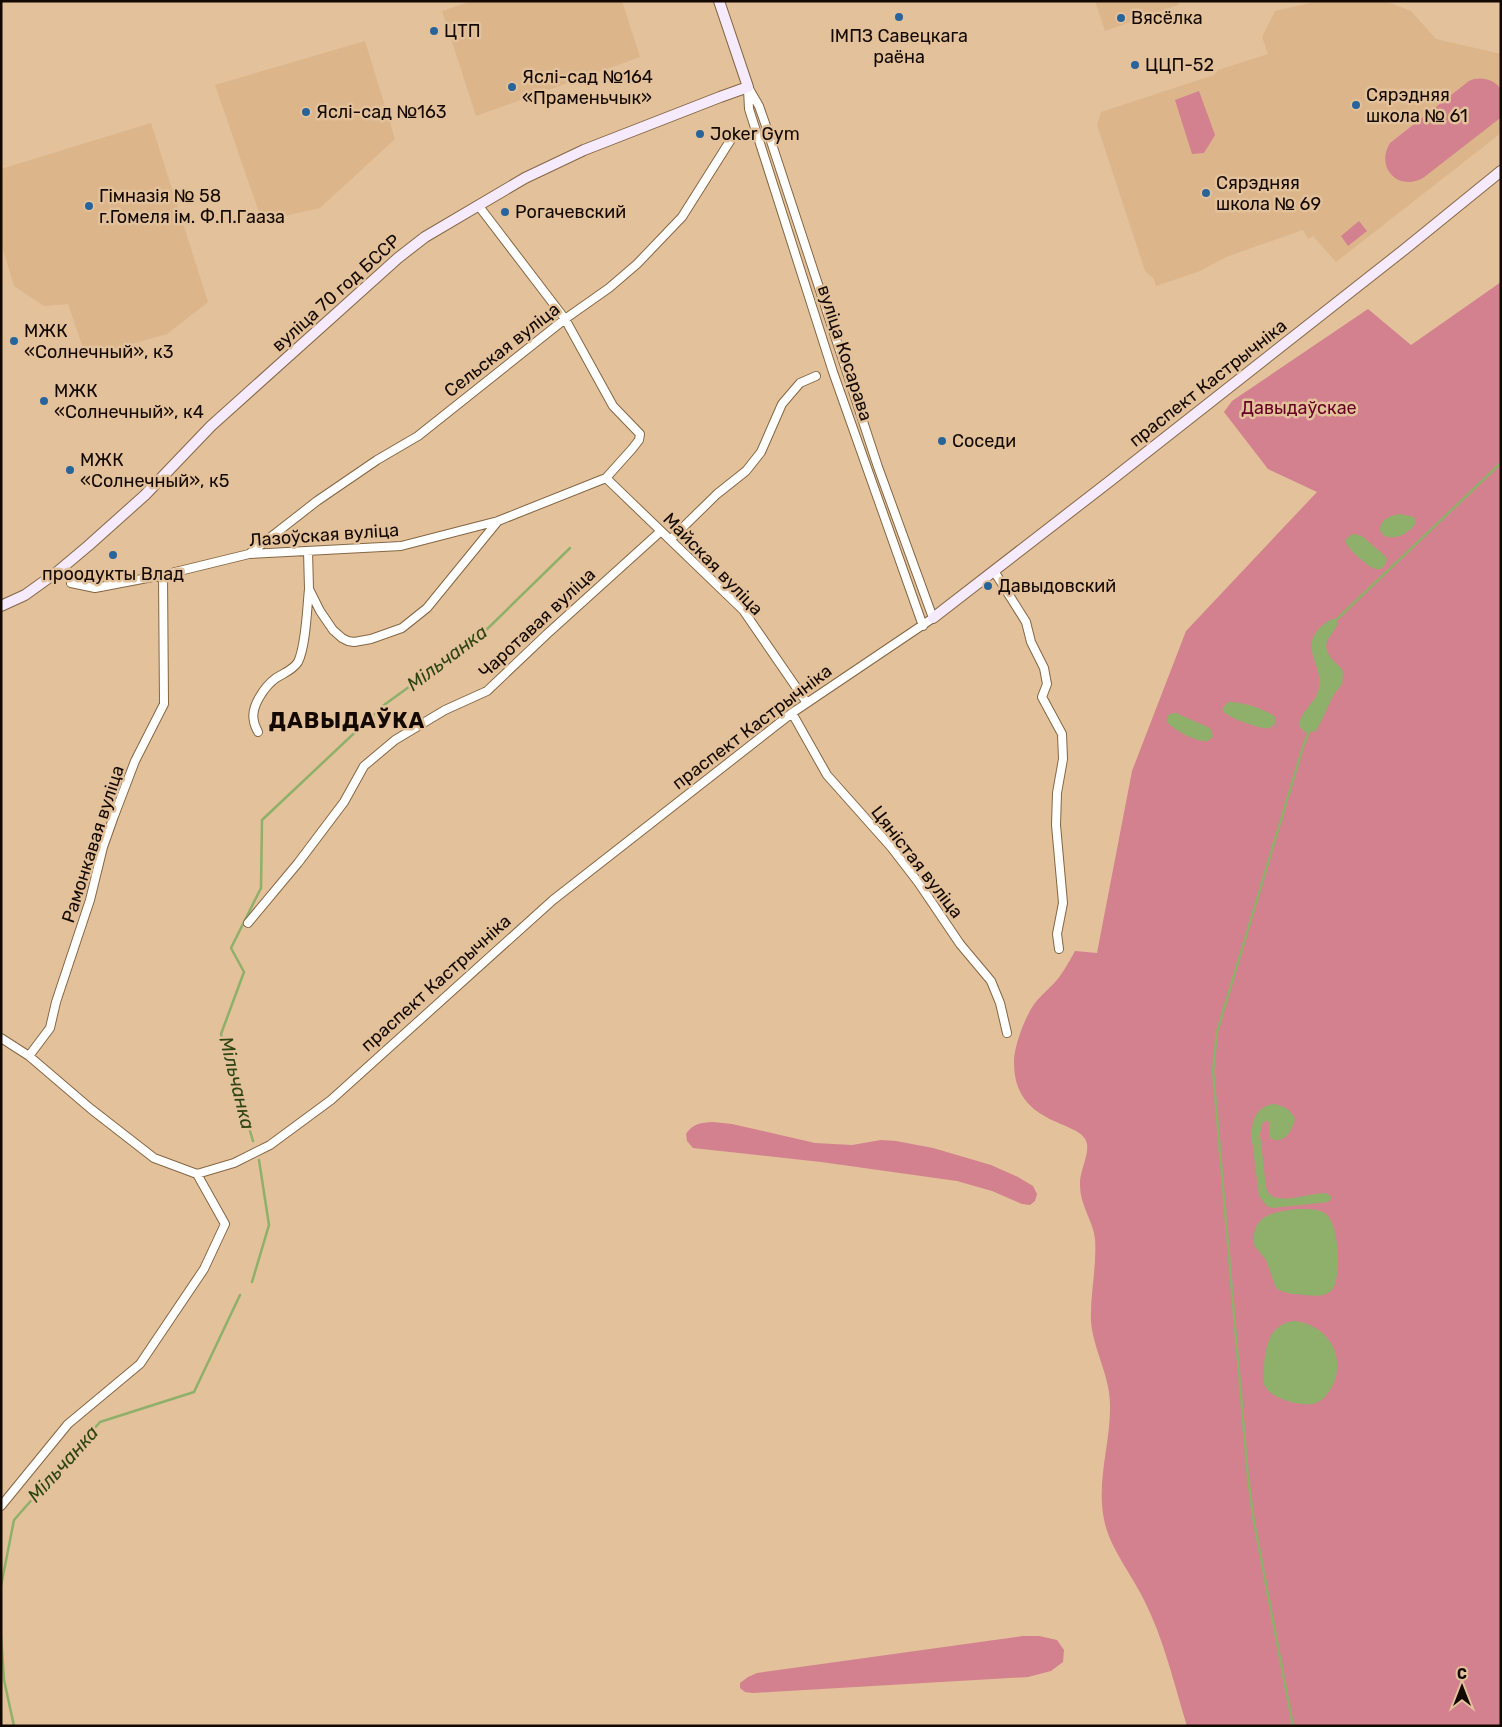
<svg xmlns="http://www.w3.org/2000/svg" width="1502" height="1727" viewBox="0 0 1502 1727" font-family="Rubik,sans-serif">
<rect width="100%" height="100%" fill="#e2c19b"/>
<path fill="#dcb58a" d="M472,1H622L640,57L476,116L442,11Z
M1095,1H1181L1178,5L1105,31Z
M1319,1H1385L1411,11L1436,39L1501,54V133L1336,262L1313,236L1308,239L1303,230L1226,257L1200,271L1156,286L1154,279L1145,271L1097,125L1101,112L1214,75L1218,70L1268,54L1262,37L1275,11Z
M365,41L395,139L320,208L262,221L215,85Z
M151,123L208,302L167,334L86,357L68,304L44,306L14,286L1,243V169Z"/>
<path fill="#d3818e" d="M1474,79C1485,77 1494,80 1501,89V116L1499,119L1423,178C1398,192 1375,167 1390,143L1469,81Z
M1199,91L1215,135L1204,153L1192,154L1175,100Z
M1359,221L1367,231L1348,246L1341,236Z
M1501,282V1726H1187C1174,1684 1164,1639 1144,1600C1132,1575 1112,1551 1105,1524C1095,1483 1111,1444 1110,1404C1110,1376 1093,1349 1091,1321C1090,1293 1097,1267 1095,1239C1093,1221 1080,1205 1080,1186C1079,1172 1089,1156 1087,1144C1084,1119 1013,1129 1014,1061C1014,1047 1024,1021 1031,1009C1039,995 1054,986 1062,973C1067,966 1071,958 1075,951L1097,953L1132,771L1186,631L1317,492L1268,469L1224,412L1232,401L1368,309L1411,345Z
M713,1122L732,1124L815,1143L852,1145L881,1140L896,1141L933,1148L991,1165L1018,1177L1033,1186L1037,1194L1035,1201L1030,1205L1022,1204L992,1191L957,1181L821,1162L693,1148L687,1141L686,1134C693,1123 701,1123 713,1122Z
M1023,1636H1039L1057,1640L1064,1650L1063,1662L1051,1671L1028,1677L753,1693L745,1692L740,1688V1683L748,1677L757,1673Z"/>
<path fill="#8eb06b" d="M1400,514L1414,517L1416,523C1408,534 1397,540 1384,536L1380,531C1380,519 1390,516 1400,514Z
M1353,534L1362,536L1384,555L1387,559L1384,567C1380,569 1380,570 1376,569C1369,568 1347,548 1345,541L1347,538Z
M1332,619H1335L1338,624L1327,641L1326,647L1330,657L1341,668L1343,672L1342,684L1333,696L1319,726L1316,731L1307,733C1289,724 1309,708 1315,698C1317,695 1318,691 1319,687C1323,667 1302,650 1317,631C1321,626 1326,622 1332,619Z
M1228,702C1239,701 1267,709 1275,717V724C1271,727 1268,729 1264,728C1255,727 1229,718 1223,711V708Z
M1176,713L1210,728L1213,736L1211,739C1207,741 1207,742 1203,741C1195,741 1170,728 1167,721C1167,715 1170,713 1176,713Z
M1276,1104L1288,1109L1295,1118C1293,1130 1284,1146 1270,1138L1269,1135V1122L1265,1121L1262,1124L1260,1134L1266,1187C1270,1209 1308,1193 1325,1193L1331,1196V1199L1328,1202L1273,1208L1267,1206L1259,1196L1251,1132C1254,1116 1258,1105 1276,1104Z
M1297,1209C1307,1209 1318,1208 1326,1214C1339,1224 1343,1279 1331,1291C1324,1297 1314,1296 1305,1295C1295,1294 1285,1294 1276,1288L1266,1260L1254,1245C1251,1215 1273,1212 1297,1209Z
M1293,1321C1329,1323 1351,1362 1328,1393C1325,1398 1319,1402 1313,1404C1301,1406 1271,1399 1265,1386C1262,1381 1264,1374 1264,1368C1265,1347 1269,1325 1293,1321Z"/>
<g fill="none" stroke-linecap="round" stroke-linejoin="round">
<path stroke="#8eb06b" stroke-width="2.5" d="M1335,621L1501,463
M253,1141L221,1034L244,972L231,948L261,888L262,820L384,705L482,634L570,548
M252,1282L269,1225L259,1160
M1,1586L14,1520L100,1422L194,1392L240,1295
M1,1635L4,1680L14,1726
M1293,1726L1253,1516L1248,1477L1213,1071L1217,1032L1303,747L1309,732"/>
<defs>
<path id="street" d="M748,89L749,109L833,372L923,626
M606,478L743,610L807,703
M671,539L717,494L746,471L761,452L782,404L800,383L816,376
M308,551L309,589L320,611L333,630L342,638L348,641L354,642L371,639L402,628L427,608L498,521
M249,554L317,501L377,460L418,436L565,319L609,288L637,264L682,217L735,133
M994,571L1026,622L1031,642L1044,668L1047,684L1042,697L1062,734L1063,759L1057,793L1056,825L1063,903L1057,934L1059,949
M71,583L95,588L163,575L249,554L401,546L498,521L606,478L632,449L639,440L640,434L613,406L565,319L478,205
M792,713L827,775L891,847L918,882L960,944L991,981L1000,1003L1007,1033
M258,732C257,729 254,725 254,721C250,707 265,686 276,678C284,673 293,670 298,662C306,646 307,608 309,589
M248,923L298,863L344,802L364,766L395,740L445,710L487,691L547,634L661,531
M1,1038L29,1056L91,1109L154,1158L197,1174L234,1163L270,1145L331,1100L553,900L792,713L933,618L878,467L766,126L759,106L748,87
M29,1056L50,1028L56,1002L90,900L103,847L114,816L135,761L164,704L163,575
M1,1506L68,1424L140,1364L204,1269L225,1224L197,1174"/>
<path id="secondary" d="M1,606L25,595L57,572L88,546L145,495L211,426L398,258L425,237L525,178L584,150L720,97L748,87L719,1
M933,618L1110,481L1405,249L1501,171"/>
</defs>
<use href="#street" stroke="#856743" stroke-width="10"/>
<use href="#secondary" stroke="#856743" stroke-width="12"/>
<use href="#street" stroke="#fff" stroke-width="8"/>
<use href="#secondary" stroke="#f5eafe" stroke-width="10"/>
</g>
<g fill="#28639a" stroke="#e2c19b" stroke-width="2">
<circle cx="899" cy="17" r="5"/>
<circle cx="1121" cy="18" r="5"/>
<circle cx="434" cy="31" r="5"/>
<circle cx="1135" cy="65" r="5"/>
<circle cx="512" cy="87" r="5"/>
<circle cx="1356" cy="105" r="5"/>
<circle cx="306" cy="112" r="5"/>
<circle cx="700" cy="134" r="5"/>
<circle cx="1206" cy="193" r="5"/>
<circle cx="89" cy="206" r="5"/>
<circle cx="505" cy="212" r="5"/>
<circle cx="14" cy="341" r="5"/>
<circle cx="44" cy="401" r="5"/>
<circle cx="942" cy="441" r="5"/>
<circle cx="70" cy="470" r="5"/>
<circle cx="113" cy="555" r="5"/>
<circle cx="988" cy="586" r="5"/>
</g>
<g text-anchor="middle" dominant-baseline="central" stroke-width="5" stroke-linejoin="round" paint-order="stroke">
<g font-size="18" fill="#140900" stroke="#e2c19b" text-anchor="start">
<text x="1131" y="18">Вясёлка</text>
<text x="444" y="31">ЦТП</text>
<text x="899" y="36" text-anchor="middle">ІМПЗ Савецкага<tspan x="899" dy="21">раёна</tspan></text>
<text x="1145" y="65">ЦЦП-52</text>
<text x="522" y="77">Яслі-сад №164<tspan x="522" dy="21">«Праменьчык»</tspan></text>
<text x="1366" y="95">Сярэдняя<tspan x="1366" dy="21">школа № 61</tspan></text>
<text x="316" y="112">Яслі-сад №163</text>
<text x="710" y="134">Joker Gym</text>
<text x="1216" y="183">Сярэдняя<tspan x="1216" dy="21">школа № 69</tspan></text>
<text x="99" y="196">Гімназія № 58<tspan x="99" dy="21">г.Гомеля ім. Ф.П.Гааза</tspan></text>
<text x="515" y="212">Рогачевский</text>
<text x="24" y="331">МЖК<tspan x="24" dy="21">«Солнечный», к3</tspan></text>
<text x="54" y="391">МЖК<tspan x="54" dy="21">«Солнечный», к4</tspan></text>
<text x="952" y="441">Соседи</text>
<text x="80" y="460">МЖК<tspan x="80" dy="21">«Солнечный», к5</tspan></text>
<text x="113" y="574" text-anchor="middle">проодукты Влад</text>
<text x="998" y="586">Давыдовский</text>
</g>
<g font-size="18" fill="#140900" stroke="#e2c19b">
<text transform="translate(336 293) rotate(-42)">вуліца 70 год БССР</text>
<text transform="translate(502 350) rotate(-38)">Сельская вуліца</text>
<text transform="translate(845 353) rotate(72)">вуліца Косарава</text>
<text transform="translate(1208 383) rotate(-38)">праспект Кастрычніка</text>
<text transform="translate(324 535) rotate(-4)">Лазоўская вуліца</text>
<text transform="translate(713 564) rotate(46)">Майская вуліца</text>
<text transform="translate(537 623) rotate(-43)">Чаротавая вуліца</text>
<text transform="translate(752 727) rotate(-37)">праспект Кастрычніка</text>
<text transform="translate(93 844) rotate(-72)">Рамонкавая вуліца</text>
<text transform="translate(917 862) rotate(52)">Цяністая вуліца</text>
<text transform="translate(436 983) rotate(-42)">праспект Кастрычніка</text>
</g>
<g font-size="18" fill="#670025" stroke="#e2c19b">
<text x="1299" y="408">Давыдаўскае</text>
</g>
<g font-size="19" font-style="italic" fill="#2e4412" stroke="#e2c19b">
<text transform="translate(447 658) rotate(-37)">Мільчанка</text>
<text transform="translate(237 1083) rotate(76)">Мільчанка</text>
<text transform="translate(63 1464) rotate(-48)">Мільчанка</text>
</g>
<g font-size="22" font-weight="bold" letter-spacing="1" fill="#140900" stroke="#e2c19b">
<text x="347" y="720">ДАВЫДАЎКА</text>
</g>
</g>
<rect width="1502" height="1727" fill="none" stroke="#140900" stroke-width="5"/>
<g transform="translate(1462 1687)" stroke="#e2c19b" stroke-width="4" paint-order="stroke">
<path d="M0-4L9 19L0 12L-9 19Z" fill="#140900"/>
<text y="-8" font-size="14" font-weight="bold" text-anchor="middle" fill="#140900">С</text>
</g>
</svg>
